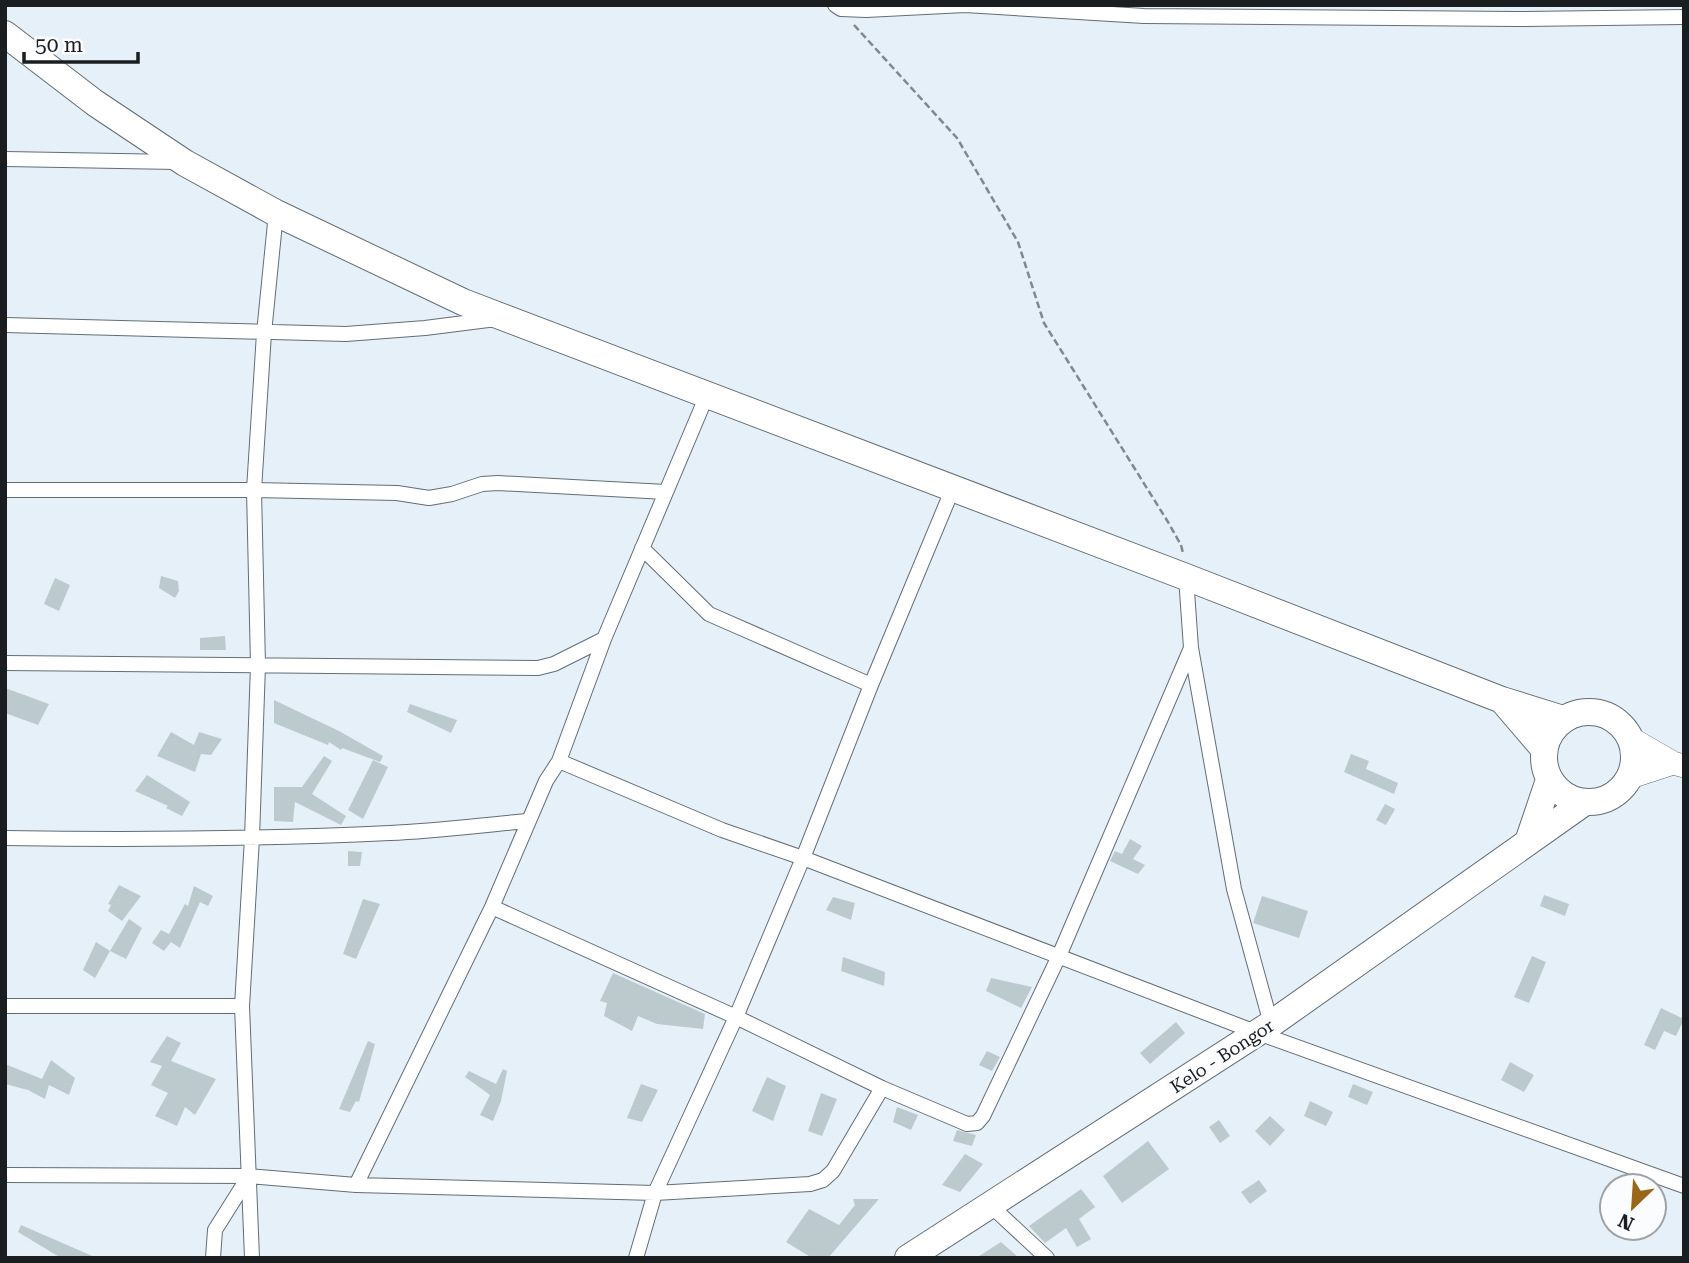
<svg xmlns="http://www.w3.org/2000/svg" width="1689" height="1263" viewBox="0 0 1689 1263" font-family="'Roboto Serif',serif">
<rect width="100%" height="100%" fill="#e6f0f9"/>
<path fill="#bccacd" d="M161,576L178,581L179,591L175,598L159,588Z
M55,578L70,585L59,611L44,604Z
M225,636L226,650H200V638Z
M5,688L49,704L38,725L5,713Z
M274,700L339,731L383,756L380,762L342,748L341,750L329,742L328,745L274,723Z
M410,704L457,720L451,733L407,712Z
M171,732L194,745L199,732L222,739L211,755L201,754L195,772L157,756Z
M1351,754L1369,761L1366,769L1398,783L1394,794L1344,772Z
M324,756L332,761L312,794L346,816L341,825L295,802L293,822L274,821V787H302Z
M373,760L388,767L363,819L348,810Z
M147,775L190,802L182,816L166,808L168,806L135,791Z
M1385,804L1395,809L1386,825L1376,820Z
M1130,839L1142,846L1133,859L1145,865L1138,874L1110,861L1115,851L1122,854Z
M348,851L362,852L360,866H348Z
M119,885L141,896L122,921L108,911L111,905L108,904Z
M194,886L213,896L208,906L200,902L180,948L171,942L164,951L152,943L161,930L169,934L185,904L188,906Z
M1544,895L1569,904L1565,916L1540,906Z
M1262,896L1308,911L1299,938L1253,923Z
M833,897L855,903L851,920L826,910Z
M363,899L380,904L356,959L343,954Z
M129,919L142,928L126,959L110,951Z
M96,942L110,951L95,978L83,970Z
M1532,956L1546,962L1529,1003L1514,997Z
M843,957L885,972L884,986L841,971Z
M613,973L705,1014L703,1029L657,1024L638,1016L632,1031L604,1016L607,1003L600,1001Z
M991,978L1032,987L1021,1008L986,991Z
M1661,1008L1684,1019L1676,1036L1664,1031L1655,1050L1644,1045Z
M1176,1022L1185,1033L1150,1064L1140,1053Z
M167,1036L181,1043L171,1061L216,1079L195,1115L185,1107L177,1126L155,1116L168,1093L151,1085L162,1066L150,1062Z
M368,1041L375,1044L359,1102L356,1101L350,1112L339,1109Z
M987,1051L1000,1057L992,1071L979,1065Z
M51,1060L75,1078L69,1095L49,1085L45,1099L28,1090L5,1084V1064L42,1079Z
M1510,1062L1534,1075L1524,1092L1501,1080Z
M503,1069L507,1071L501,1101L493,1121L480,1115L490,1095L465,1077L469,1071L496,1084Z
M767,1077L786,1086L773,1121L752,1111Z
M641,1084L658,1090L642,1122L627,1118Z
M1353,1084L1373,1092L1367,1105L1348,1097Z
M821,1093L837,1099L822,1136L808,1131Z
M1310,1101L1333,1112L1326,1126L1304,1116Z
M897,1107L918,1115L911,1130L893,1122Z
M1270,1116L1285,1130L1270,1146L1255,1131Z
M1219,1120L1230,1136L1220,1143L1209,1127Z
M957,1130L976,1135L972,1146L953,1141Z
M1148,1141L1169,1169L1122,1203L1103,1176Z
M965,1154L983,1164L960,1192L942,1185Z
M1259,1180L1267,1191L1250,1204L1241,1192Z
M1081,1189L1095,1207L1079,1219L1091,1239L1077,1247L1066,1228L1045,1243L1029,1226Z
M853,1199H879L828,1258H812L786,1242L809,1209L839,1225L855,1205Z
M21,1225L97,1258H61L18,1232Z
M1001,1242L1019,1258H976Z"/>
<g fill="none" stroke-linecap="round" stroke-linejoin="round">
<defs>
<path id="street" d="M835,5L841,9L866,10L965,5L1144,16L1516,19L1684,17
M5,159L177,162
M5,325L346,334L425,328L496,319
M5,490H254L397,493L429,498L452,494L482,484L498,483L666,492
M642,548L709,614L871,685
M1186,577L1191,648L1234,889L1271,1024
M5,663L538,668L554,664L604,639
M559,761L722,830L803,858L1258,1033L1684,1186
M5,838C133,840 262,839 390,833C436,831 482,825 528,821
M492,907L736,1017L882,1088L967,1124L977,1123L983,1116L1059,956L1191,648
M5,1006H242
M5,1175L249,1176L356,1185L655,1193L810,1184L823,1180L833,1171L882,1088
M356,1185L492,907L546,781L559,761L604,639L707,395
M990,1205L1047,1258
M213,1258L215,1230L249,1176
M252,1258L242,1006L252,838L258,665L254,490L264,333L276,213
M636,1258L655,1193L736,1017L803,858L871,685L953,488"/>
<path id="primary" d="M1630,738L1673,763L1684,766
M1630,777L1673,763"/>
<path id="highway" d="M5,34L95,103L185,163L276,213L463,302L1186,577L1502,700L1563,719
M1502,700L1544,749
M1544 757a45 45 0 1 1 90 0a45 45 0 1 1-90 0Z
M1528,842L1549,780
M908,1258L1271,1024L1585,802"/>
</defs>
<use href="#street" stroke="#636d74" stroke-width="16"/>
<use href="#primary" stroke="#636d74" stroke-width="24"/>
<use href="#highway" stroke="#636d74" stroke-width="28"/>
<path stroke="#81888e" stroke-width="2.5" stroke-dasharray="7 3.5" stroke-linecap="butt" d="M854,25L957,138L1018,242L1044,323L1168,522L1181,545L1183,553"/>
<use href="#street" stroke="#fff" stroke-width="14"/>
<use href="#primary" stroke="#fff" stroke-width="23"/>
<use href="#highway" stroke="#fff" stroke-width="26"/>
</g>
<g text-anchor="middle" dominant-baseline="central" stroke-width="5" stroke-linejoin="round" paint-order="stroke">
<g font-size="18" fill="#1a1e21" stroke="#fafcfe">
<text transform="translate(1222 1056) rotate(-33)">Kelo - Bongor</text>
</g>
</g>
<rect width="1689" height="1263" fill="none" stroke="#1a1e21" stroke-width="14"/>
<g transform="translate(1633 1207) rotate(205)"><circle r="33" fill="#fafcfe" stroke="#a0a3a6" stroke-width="2"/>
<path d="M0-5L12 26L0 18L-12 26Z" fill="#986719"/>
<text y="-10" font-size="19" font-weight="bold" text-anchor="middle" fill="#1a1e21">N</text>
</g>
<path d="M24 52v10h114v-10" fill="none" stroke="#1a1e21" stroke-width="3.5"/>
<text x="35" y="52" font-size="21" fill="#1a1e21" stroke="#fafcfe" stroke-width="5" paint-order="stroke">50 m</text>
</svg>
